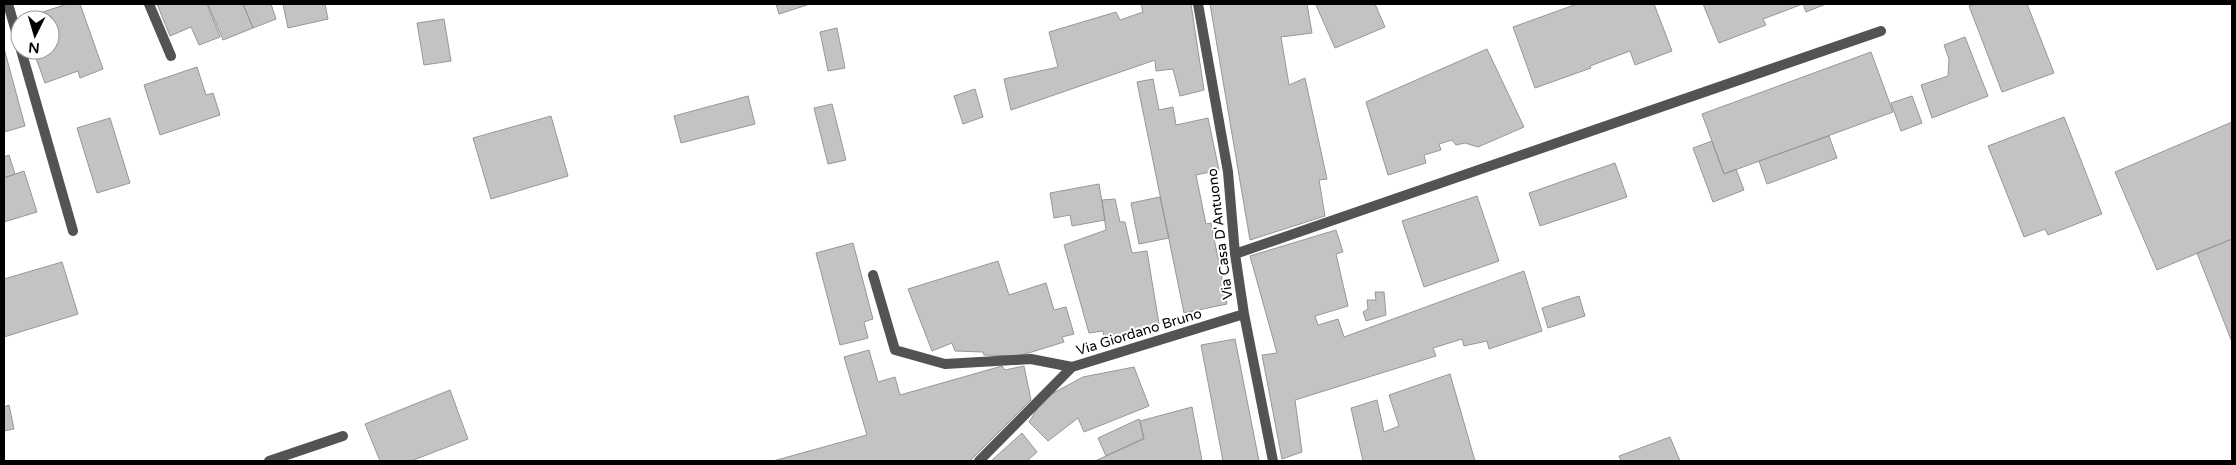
<svg xmlns="http://www.w3.org/2000/svg" width="2236" height="465" viewBox="0 0 2236 465" font-family="'Varela Round',sans-serif">
<rect width="100%" height="100%" fill="#fff"/>
<path fill="#c3c3c3" stroke="#979797" d="M67,4H80L103,69L80,78L78,71L45,83L33,50H50V20L22,19Z
M157,4H207L220,37L199,45L191,27L170,36Z
M208,4H243L253,28L223,40Z
M243,4H271L276,19L253,28Z
M283,4H325L328,19L288,28Z
M776,4H806L807,5L779,14Z
M1141,4H1191L1204,90L1180,96L1173,69L1156,71L1155,60L1011,110L1004,79L1058,67L1049,32L1116,12L1120,20L1143,12Z
M1210,4H1307L1312,33L1281,37L1289,85L1305,78L1327,179L1319,180L1325,216L1250,240Z
M1319,4H1375L1385,27L1335,48L1316,5Z
M1577,4H1654L1672,51L1635,65L1630,51L1590,66L1591,68L1535,88L1513,27Z
M1703,4H1826L1806,12L1803,4L1763,19L1766,25L1719,43Z
M1975,4H2027L2054,73L2002,92L1969,6Z
M444,19L451,61L424,65L417,23Z
M837,28L845,68L828,71L820,32Z
M1965,37L1988,96L1932,118L1921,85L1948,76L1949,59L1944,45Z
M4,48L25,126L4,132Z
M1487,49L1524,127L1478,147L1465,143L1456,145L1452,140L1439,144L1441,150L1424,155L1426,163L1388,175L1366,102Z
M1871,52L1893,112L1724,174L1702,114Z
M197,67L206,95L213,93L220,115L160,135L144,85Z
M1153,79L1159,110L1173,107L1176,125L1208,118L1219,170L1196,175L1206,224L1211,223L1227,304L1184,313L1137,82Z
M975,89L983,117L963,124L954,96Z
M748,96L755,124L681,143L674,116Z
M1912,96L1922,123L1901,131L1891,103Z
M832,104L846,160L828,164L814,108Z
M551,116L568,176L491,199L473,138Z
M2064,117L2102,214L2048,235L2045,229L2024,237L1988,146Z
M110,118L130,183L97,193L77,128Z
M2232,122V239L2157,270L2115,172Z
M1829,136L1837,158L1767,184L1759,161Z
M1712,141L1724,174L1736,169L1744,190L1713,202L1693,148Z
M9,155L15,174L4,178V157Z
M1615,163L1627,197L1540,226L1529,193Z
M24,171L37,212L4,222V178Z
M1099,184L1105,220L1072,226L1070,215L1054,218L1050,193Z
M1477,196L1499,261L1424,287L1402,221Z
M1160,197L1169,238L1139,244L1131,203Z
M1115,199L1120,222H1125L1132,253L1147,251L1160,330L1105,342L1103,331L1089,333L1064,245L1106,230L1102,200Z
M1336,230L1343,252L1336,254L1348,306L1315,316L1318,325L1338,319L1344,337L1524,271L1542,331L1489,349L1487,341L1464,346L1462,339L1433,348L1436,356L1295,400L1302,452L1282,459L1262,355L1277,353L1250,256Z
M2232,239V342L2197,253Z
M853,243L873,319L864,322L868,338L840,345L816,253Z
M998,261L1009,295L1046,283L1054,310L1066,307L1074,334L1062,337L1064,342L1019,356L984,355L983,352L955,351L952,343L932,351L908,289Z
M62,262L78,314L4,337V279Z
M1375,292H1384L1386,315L1366,321L1363,312L1368,309L1367,300H1376Z
M1579,296L1585,316L1548,328L1542,308Z
M1235,339L1259,461H1223L1201,345Z
M869,350L878,382L895,377L900,395L1002,366L1005,370L1024,366L1031,400L970,461H773L867,435L844,357Z
M1134,367L1149,406L1084,432L1078,418L1048,441L1029,422L1044,398L1083,377Z
M1450,374L1475,461H1363L1351,408L1377,400L1384,432L1399,426L1389,395Z
M450,390L468,439L411,461H380L365,424Z
M9,405L14,429L4,431V407Z
M1192,407L1202,461H1095L1144,439L1140,421Z
M1139,419L1144,438L1106,456L1098,438Z
M1022,433L1037,452L1027,461H991Z
M1670,437L1680,461H1621L1619,456Z"/>
<g fill="none" stroke-linecap="round" stroke-linejoin="round">
<path stroke="#535353" stroke-width="10" d="M8,4L20,45
M149,4L171,56
M21,50L73,231
M269,461L343,436"/>
<path stroke="#535353" stroke-width="10" d="M1198,4L1228,172L1235,254L1244,314L1273,461
M1235,254L1881,31
M873,275L895,350L945,364L1031,359L1072,367
M979,461L1072,367L1244,314"/>
</g>
<g text-anchor="middle" dominant-baseline="central" stroke-width="4" stroke-linejoin="round" paint-order="stroke">
<g font-size="14" fill="#000" stroke="#fff">
<text transform="translate(1220 234) rotate(-97)">Via Casa D'Antuono</text>
<text transform="translate(1139 332) rotate(-17)">Via Giordano Bruno</text>
</g>
</g>
<rect width="2236" height="465" fill="none" stroke="#000000" stroke-width="10"/>
<g transform="translate(35 35) rotate(185)"><circle r="24" fill="#ffffff" stroke="#999999"/>
<path d="M0-4L9 19L0 12L-9 19Z" fill="#000000"/>
<text y="-8" font-size="14" font-weight="bold" text-anchor="middle" fill="#000000">N</text>
</g>
</svg>
